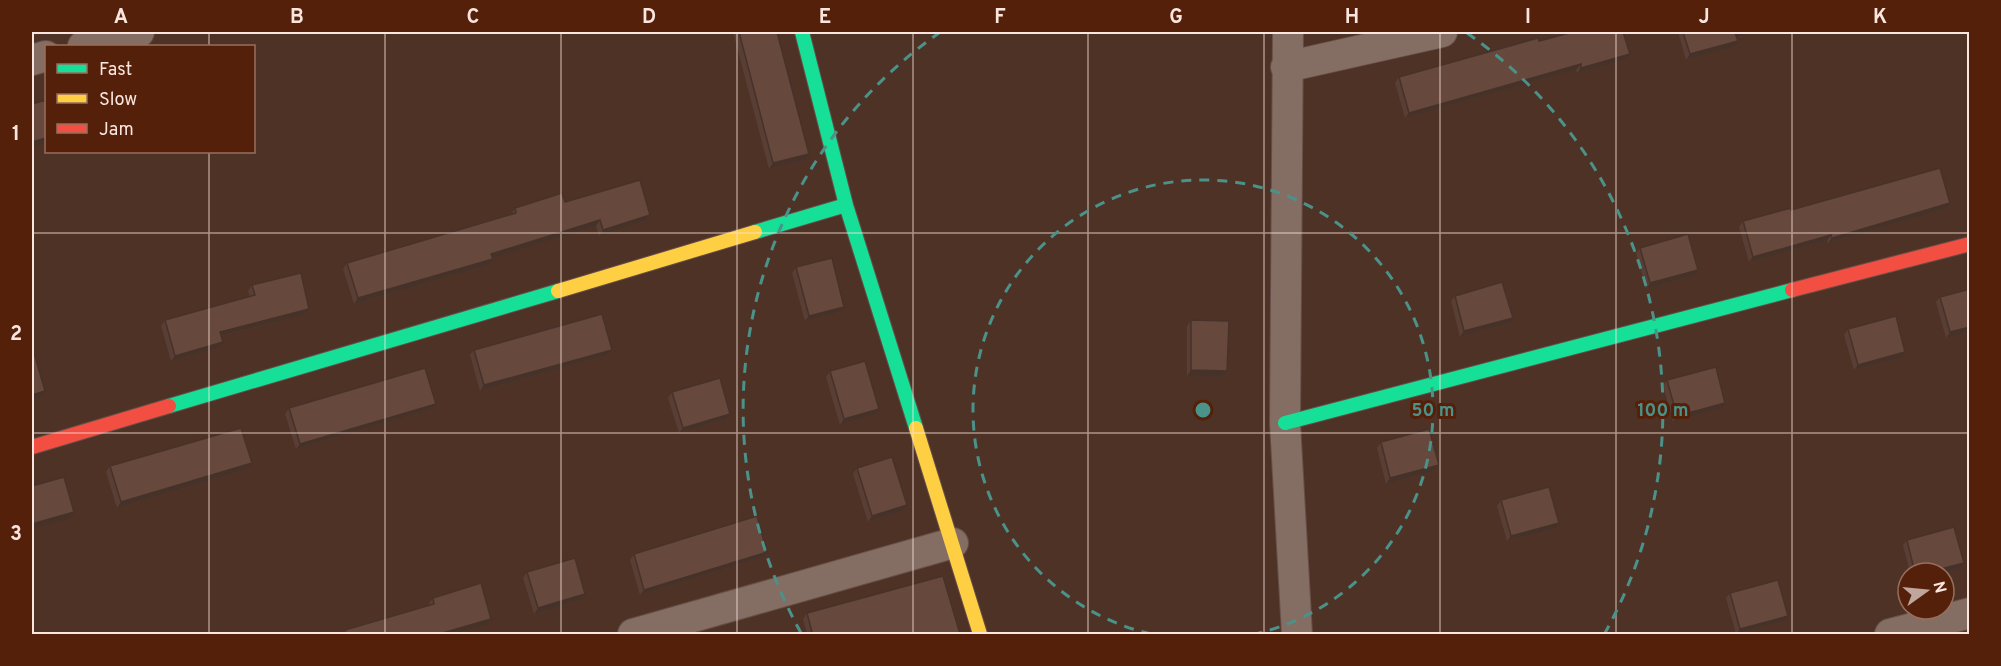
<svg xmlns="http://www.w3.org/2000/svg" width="2001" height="666" viewBox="0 0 2001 666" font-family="Overpass,sans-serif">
<rect width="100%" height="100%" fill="#4f3226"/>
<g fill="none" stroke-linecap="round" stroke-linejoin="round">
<defs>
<path id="street" d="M1288,32L1285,423L1297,634
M83,46L139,32
M32,60L46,56
M1286,67L1442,32
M633,634L953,543
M1890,634L1970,613"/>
<path id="fast" d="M802,32L846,205L916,428
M755,232L846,205
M169,406L558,291
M1285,423L1792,290"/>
<path id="slow" d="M558,291L755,232
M916,428L980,634"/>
<path id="jam" d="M1792,290L1970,244
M32,447L169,406"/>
</defs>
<use href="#street" stroke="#664f48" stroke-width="32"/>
<use href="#fast" stroke="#664f48" stroke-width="16"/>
<use href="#slow" stroke="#664f48" stroke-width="16"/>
<use href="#jam" stroke="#664f48" stroke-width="16"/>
<use href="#street" stroke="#846d63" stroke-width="30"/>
<use href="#fast" stroke="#16e098" stroke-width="14"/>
<use href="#slow" stroke="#ffcf43" stroke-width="14"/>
<use href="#jam" stroke="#f24e42" stroke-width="14"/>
</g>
<path fill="#583e34" d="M733,32H777L805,160L769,169Z
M1678,32H1758L1737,38L1734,47L1686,60Z
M1539,41L1630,54L1626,60L1577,73L1576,70L1405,118L1395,83L1399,77Z
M565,202L650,215L646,221L599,236L596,226L493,258V259L489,265L354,304L343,269L347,263L511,214L515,208Z
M1946,209L1828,243L1827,241L1749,262L1739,227L1743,221L1791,210Z
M1640,248L1698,270L1694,276L1646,289L1636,253Z
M796,267L840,312L805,321L792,273Z
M252,285L309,309L305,315L221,336L223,342L219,348L171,361L161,326L165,320L250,297L248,291Z
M1455,296L1509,323L1460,337L1451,301Z
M1940,297L1970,332L1946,338L1936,302Z
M1191,320L1227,371L1223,377L1187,376V326Z
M1848,329L1905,352L1901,358L1854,370L1844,335Z
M474,350L608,355L480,391L470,355Z
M830,371L875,415L840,425L826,377Z
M1667,380L1721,409L1673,422L1663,386Z
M672,392L730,414L726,419L679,433L668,398Z
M436,404L432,409L296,449L285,414L289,408Z
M1381,442L1439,465L1435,471L1386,484L1377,448Z
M252,463L248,469L117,508L106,472L110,466Z
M857,468L907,505L903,511L868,522L853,474Z
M1501,500L1555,529L1507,541L1497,506Z
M1907,540L1964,563L1960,568L1943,573H1910L1903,545Z
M634,554L763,557L640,595L630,560Z
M527,572L585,594L581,600L534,614L523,578Z
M1730,593L1784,621L1736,634L1726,598Z
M433,598L491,619L487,625L454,634H342L345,630L429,605V603Z
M807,613L960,634H807L803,619Z"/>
<path fill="#47322a" d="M1742,32H1758L1731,39L1735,33Z
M1738,41L1734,47L1686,60L1690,54Z
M1630,54L1626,60L1577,73L1581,68Z
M1581,64L1576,70L1405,118L1409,113Z
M46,138V143L32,147V142Z
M809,154L805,160L769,169L773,163Z
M1950,203L1946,209L1828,243L1832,238Z
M650,215L646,221L599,236L603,230Z
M600,220L596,226L487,260L491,254Z
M1831,235L1827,241L1749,262L1753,257Z
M493,259L489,265L354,304L358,298Z
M1698,270L1694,276L1646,289L1650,283Z
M844,307L840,312L805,321L809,316Z
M309,309L305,315L216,337L220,332Z
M1513,318L1509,323L1460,337L1464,331Z
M1970,327V332L1946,338L1950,332Z
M223,342L219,348L171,361L175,356Z
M612,350L608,355L480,391L484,385Z
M1905,352L1901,358L1854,370L1858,365Z
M1191,370L1227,371L1223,377L1187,376Z
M45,391L41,397L32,400V395Z
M1725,403L1721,409L1673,422L1677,416Z
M436,404L432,409L296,449L300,444Z
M879,409L875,415L840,425L844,419Z
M730,414L726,419L679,433L683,428Z
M252,463L248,469L117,508L121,502Z
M1439,465L1435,471L1386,484L1390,478Z
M907,505L903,511L868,522L872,516Z
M74,512L70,518L32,529V524Z
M1559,523L1555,529L1507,541L1511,536Z
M767,552L763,557L640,595L644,590Z
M1964,563L1960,568L1943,573H1925Z
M585,594L581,600L534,614L538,608Z
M1788,616L1784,621L1736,634L1740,629Z
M491,619L487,625L454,634H439Z"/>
<path fill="#66483c" stroke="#47322a" stroke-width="1.5" d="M739,32H777L809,154L773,163Z
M1573,32H1623L1630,54L1581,68V64L1409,113L1399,77L1538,38L1539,41Z
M1683,32H1742L1735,33L1738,41L1690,54Z
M46,100V138L32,142V104Z
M1940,168L1950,203L1832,238L1831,235L1753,257L1743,221L1791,208V210Z
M640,180L650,215L603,230L600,220L491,254L493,259L358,298L347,263L516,213L515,208L562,193L565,202Z
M1688,234L1698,270L1650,283L1640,248Z
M832,258L844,307L809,316L796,267Z
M301,273L309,309L220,332L223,342L175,356L165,320L255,295L252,285Z
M1502,282L1513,318L1464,331L1455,296Z
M1970,289V327L1950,332L1940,297Z
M602,314L612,350L484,385L474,350Z
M1896,316L1905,352L1858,365L1848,329Z
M1191,320L1229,321L1227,371L1191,370Z
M35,356L45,391L32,395V357Z
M865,361L879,409L844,419L830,371Z
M1716,367L1725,403L1677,416L1667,380Z
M425,368L436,404L300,444L289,408Z
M720,378L730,414L683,428L672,392Z
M241,428L252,463L121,502L110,466Z
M1429,429L1439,465L1390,478L1381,442Z
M892,457L907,505L872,516L857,468Z
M64,477L74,512L32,524V486Z
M1549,487L1559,523L1511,536L1501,500Z
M757,516L767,552L644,590L634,554Z
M1954,527L1964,563L1925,573H1915L1907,540Z
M575,558L585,594L538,608L527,572Z
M943,576L960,634H805L812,632L807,613Z
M1778,580L1788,616L1740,629L1730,593Z
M481,583L491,619L439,634H346L345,630L434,604L433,598Z"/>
<path fill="none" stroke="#fbe6df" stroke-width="1.5" stroke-opacity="0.55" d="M209,32V46M385,32V634M561,32V634M737,32V634M913,32V634M1088,32V634M1264,32V634M1440,32V634M1616,32V634M1792,32V634M209,152V634M32,233H1970M32,433H1970"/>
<g fill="none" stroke="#4a928a" stroke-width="3" stroke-dasharray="10 8">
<path d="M1151 634A230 230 0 1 1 1255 634"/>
<path d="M801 633A460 460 0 0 1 939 33M1467 33A460 460 0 0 1 1605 633"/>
</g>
<circle cx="1203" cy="410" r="9" fill="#4a928a" stroke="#54200a" stroke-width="3"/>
<g font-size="18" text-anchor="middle" font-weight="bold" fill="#4a928a" stroke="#54200a" stroke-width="6" stroke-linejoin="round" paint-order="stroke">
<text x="1433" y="416">50 m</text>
<text x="1663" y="416">100 m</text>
</g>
<rect width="2001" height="666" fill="none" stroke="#54200a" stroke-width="66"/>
<rect x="45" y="45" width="210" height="108" fill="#54200a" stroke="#976f5f" stroke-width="1.5"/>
<rect x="57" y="64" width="30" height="9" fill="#16e098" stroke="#976f5f" stroke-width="1.5"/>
<text x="99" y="75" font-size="18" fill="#fbe6df">Fast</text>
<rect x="57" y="94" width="30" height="9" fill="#ffcf43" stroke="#976f5f" stroke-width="1.5"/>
<text x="99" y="105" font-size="18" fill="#fbe6df">Slow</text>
<rect x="57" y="124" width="30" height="9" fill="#f24e42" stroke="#976f5f" stroke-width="1.5"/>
<text x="99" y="135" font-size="18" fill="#fbe6df">Jam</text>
<g transform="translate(1926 591) rotate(75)"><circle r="28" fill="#54200a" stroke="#976f5f" stroke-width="1.5"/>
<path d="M0-4.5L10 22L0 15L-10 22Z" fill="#bfa79e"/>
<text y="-9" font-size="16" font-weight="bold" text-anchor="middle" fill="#fbe6df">N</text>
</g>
<rect x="33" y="33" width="1935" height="600" fill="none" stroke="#fbe6df" stroke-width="2"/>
<g font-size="20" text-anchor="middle" font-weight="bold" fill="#fbe6df">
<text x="121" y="23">A</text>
<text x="297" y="23">B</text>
<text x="473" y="23">C</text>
<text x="649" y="23">D</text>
<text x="825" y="23">E</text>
<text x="1000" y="23">F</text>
<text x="1176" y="23">G</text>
<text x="1352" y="23">H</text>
<text x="1528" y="23">I</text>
<text x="1704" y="23">J</text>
<text x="1880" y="23">K</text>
<text x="16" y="140">1</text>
<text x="16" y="340">2</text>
<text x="16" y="540">3</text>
</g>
</svg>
